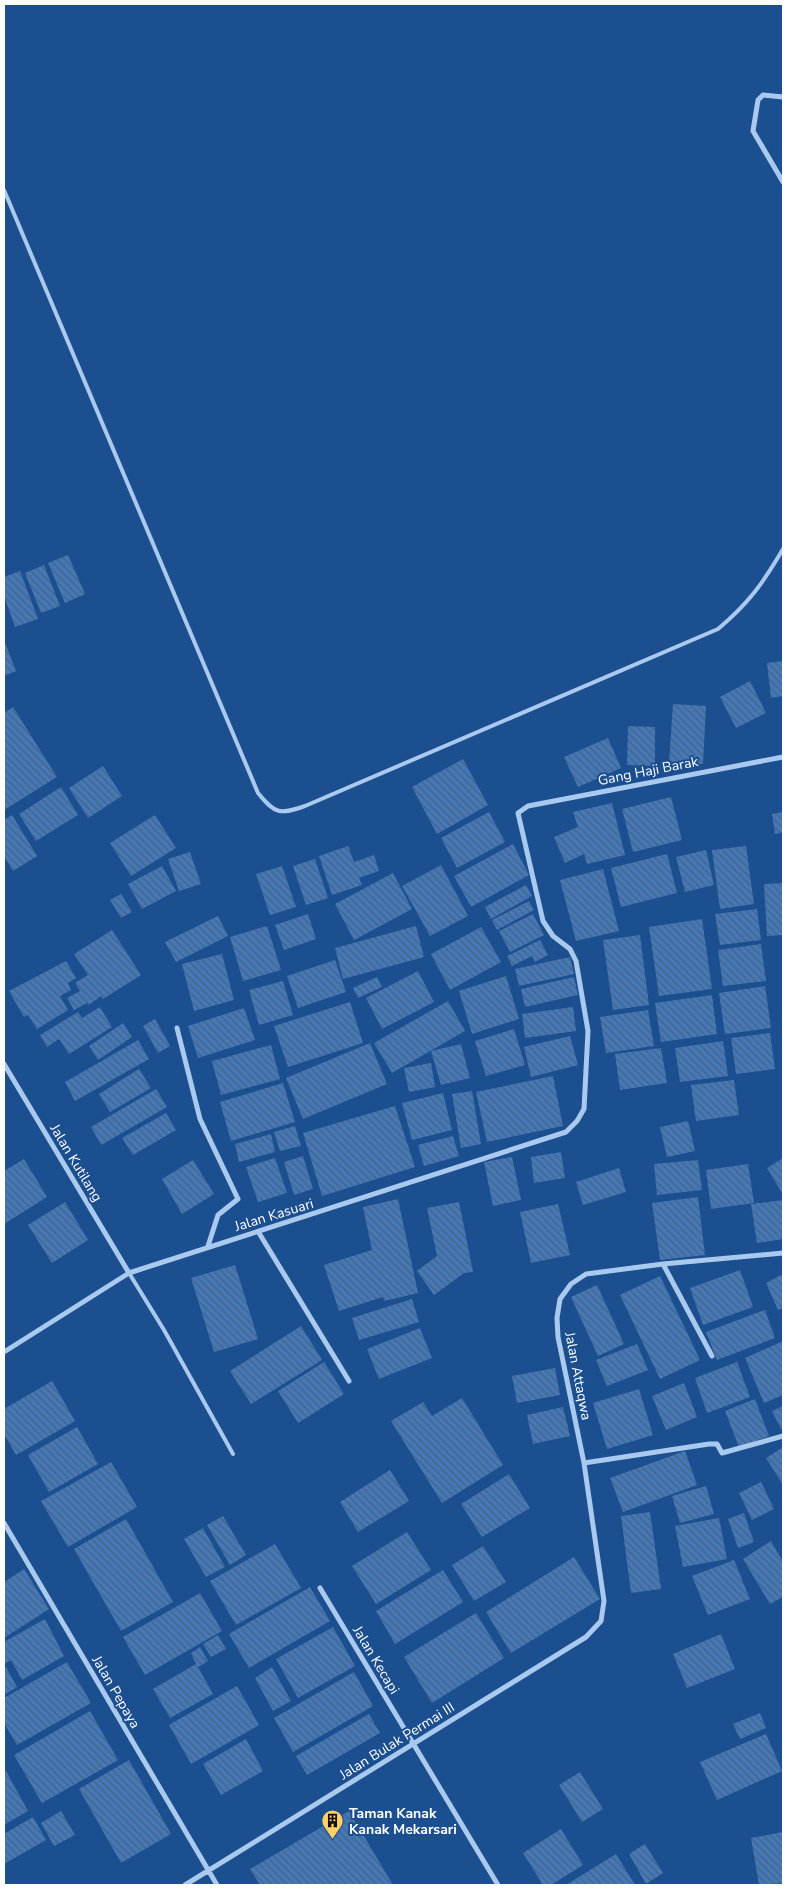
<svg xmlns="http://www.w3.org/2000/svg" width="787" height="1889" viewBox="0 0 787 1889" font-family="'Nunito Sans',sans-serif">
<defs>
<pattern id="building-back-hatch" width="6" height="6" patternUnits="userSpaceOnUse" patternTransform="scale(1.25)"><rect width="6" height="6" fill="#4478b7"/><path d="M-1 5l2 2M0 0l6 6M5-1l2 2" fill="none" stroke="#486282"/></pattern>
</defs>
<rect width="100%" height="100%" fill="#1b4f8f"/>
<path fill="url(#building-back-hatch)" d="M68,555L85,594L65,603L48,563Z
M44,565L60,606L41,613L25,573Z
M20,571L38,619L15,627L4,596V577Z
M4,640L16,671L4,676Z
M783,661V696L771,698L767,663Z
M750,681L766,713L736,728L720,697Z
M673,704L706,706L703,764L669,763Z
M13,707L57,777L4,810V713Z
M628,726L655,727V766L627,765Z
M608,738L621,768L578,787L564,757Z
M463,759L488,805L437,834L412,787Z
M103,766L122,796L88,818L69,788Z
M61,787L78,815L36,841L19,814Z
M671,797L682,840L633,852L622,809Z
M612,803L625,855L587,864L584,854L565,863L554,837L578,827L573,812Z
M489,812L505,842L457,868L441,838Z
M783,812V832L775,834L772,814Z
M12,815L37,856L13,871L4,856V820Z
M155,815L176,848L131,876L110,843Z
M513,844L529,875L471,907L454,876Z
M348,846L354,862L374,855L379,871L359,878L362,885L332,895L319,856Z
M746,846L754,904L720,909L712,850Z
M706,850L714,885L685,892L676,857Z
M190,852L201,884L179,891L168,859Z
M667,854L677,893L621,907L611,868Z
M315,859L328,898L306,905L293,866Z
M441,865L468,916L430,936L402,886Z
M162,866L176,891L142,909L128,884Z
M282,866L296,907L270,915L256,874Z
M603,869L619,931L576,941L560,880Z
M393,873L412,909L354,940L335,904Z
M783,883V935L767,936L764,884Z
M526,885L532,896L491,919L485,907Z
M121,894L132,912L121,918L110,900Z
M529,901L534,910L497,930L492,920Z
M757,909L761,940L720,945L715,914Z
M308,914L316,939L284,950L275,925Z
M533,914L544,935L510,952L499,931Z
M218,916L228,936L176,962L165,942Z
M702,919L712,989L659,996L649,927Z
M267,926L281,970L243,981L230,937Z
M416,926L424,957L343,979L335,948Z
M481,927L501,962L450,990L431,954Z
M112,930L141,975L103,999L101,996L89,1005L87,1003L74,1010L67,998L80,991L75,983L88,975L74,954Z
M640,935L649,1005L613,1010L603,940Z
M540,940L548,955L535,962L532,956L512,966L507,956Z
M761,944L766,981L723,986L718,950Z
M222,954L234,1000L194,1011L182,964Z
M570,957L574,974L519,986L515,969Z
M335,960L346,992L298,1008L287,976Z
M66,961L76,978L68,983L71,990L60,996L68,1010L37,1029L28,1015L24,1017L9,991Z
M418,971L434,1002L382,1029L366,998Z
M506,976L519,1019L472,1034L459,991Z
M377,977L382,987L358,998L353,988Z
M574,977L578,995L525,1007L521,989Z
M283,981L293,1015L259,1025L249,990Z
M765,986L771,1028L725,1034L719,993Z
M712,995L717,1034L661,1042L655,1003Z
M448,1001L465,1031L392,1073L374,1043Z
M350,1002L363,1043L288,1067L274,1026Z
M100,1007L112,1027L69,1054L59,1039L47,1047L40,1035L78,1012L82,1018Z
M573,1007L576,1031L525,1038L522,1014Z
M244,1008L255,1040L198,1058L188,1026Z
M648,1010L654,1046L606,1053L600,1017Z
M155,1019L170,1046L158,1053L143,1026Z
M123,1023L132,1037L98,1060L89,1046Z
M514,1029L525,1065L486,1076L475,1041Z
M770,1033L775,1069L736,1074L731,1038Z
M570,1036L578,1065L531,1077L524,1047Z
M138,1040L149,1059L75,1101L65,1082Z
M723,1041L728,1076L680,1082L675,1048Z
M370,1043L387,1084L303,1119L286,1078Z
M461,1044L470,1078L441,1085L431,1051Z
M271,1045L280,1079L221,1095L212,1061Z
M661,1048L667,1083L620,1090L615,1054Z
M431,1063L435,1087L409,1092L404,1068Z
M139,1069L151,1088L110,1112L99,1094Z
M553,1076L563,1126L487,1142L476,1092Z
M734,1080L739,1115L696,1121L691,1085Z
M283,1083L295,1122L231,1141L220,1102Z
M156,1089L167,1107L101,1145L91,1127Z
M472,1091L481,1144L461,1148L452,1094Z
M443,1093L452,1130L412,1140L402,1103Z
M395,1106L415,1167L322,1196L303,1133Z
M166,1113L176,1130L133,1155L122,1138Z
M688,1121L695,1151L667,1157L660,1127Z
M295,1126L301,1146L280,1151L274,1132Z
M271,1134L275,1152L239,1162L235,1144Z
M453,1136L459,1156L424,1166L418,1145Z
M561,1152L565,1178L534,1183L531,1157Z
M303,1156L313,1189L294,1195L284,1162Z
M512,1157L521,1200L493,1206L484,1162Z
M275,1158L287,1193L258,1202L246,1167Z
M783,1158V1192L782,1193L767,1168Z
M24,1159L47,1197L4,1224V1171Z
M193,1160L214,1194L182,1214L162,1179Z
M698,1160L702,1190L657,1195L654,1164Z
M748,1164L754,1203L711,1209L706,1170Z
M619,1168L626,1192L583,1205L576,1182Z
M698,1197L705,1255L660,1260L652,1203Z
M398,1199L418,1293L384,1301L383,1297L339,1311L324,1265L372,1250L363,1207Z
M783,1200V1239L757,1243L751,1204Z
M65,1202L88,1240L52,1263L28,1225Z
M459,1202L473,1272L464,1273L434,1295L417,1271L437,1256L427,1208Z
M558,1204L570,1255L531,1263L520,1212Z
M235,1265L258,1339L214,1352L191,1278Z
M740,1270L753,1307L703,1325L690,1288Z
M783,1274V1308L778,1310L766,1283Z
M660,1276L700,1360L660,1379L620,1295Z
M597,1285L624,1344L598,1356L571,1297Z
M412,1299L419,1322L359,1340L352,1318Z
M765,1310L775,1338L717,1360L706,1332Z
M301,1326L322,1360L251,1404L230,1371Z
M420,1328L432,1358L379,1379L367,1349Z
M783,1341V1395L764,1403L745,1358Z
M637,1344L648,1370L607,1386L596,1360Z
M324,1362L344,1394L298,1423L278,1391Z
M737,1362L750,1397L707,1413L695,1378Z
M555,1368L560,1395L517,1403L512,1376Z
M52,1381L75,1421L16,1455L4,1434V1409Z
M684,1383L697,1417L666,1430L652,1396Z
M639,1389L653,1435L607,1449L593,1403Z
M462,1398L503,1465L442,1503L391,1421L423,1402L432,1416Z
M755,1399L769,1436L739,1447L725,1411Z
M783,1406V1428L781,1429L772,1411Z
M563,1407L570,1436L533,1444L527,1415Z
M77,1427L98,1464L49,1492L28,1455Z
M783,1447V1485L766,1458Z
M685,1451L697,1485L623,1512L610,1478Z
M111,1462L137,1507L68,1547L41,1501Z
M390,1470L409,1501L358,1532L340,1502Z
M509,1474L530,1508L482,1537L461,1504Z
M761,1482L774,1509L752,1520L739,1493Z
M706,1486L714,1514L680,1523L672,1496Z
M650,1512L661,1589L631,1593L621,1516Z
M744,1513L754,1542L738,1548L728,1519Z
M223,1516L246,1555L230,1565L207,1525Z
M719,1518L727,1559L683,1567L675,1526Z
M126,1519L173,1602L121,1631L74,1549Z
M203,1528L225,1567L206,1577L184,1539Z
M407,1532L431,1570L376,1604L352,1566Z
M771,1541L783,1562V1597L770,1604L743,1559Z
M275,1544L301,1588L236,1625L210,1581Z
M483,1546L506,1582L474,1601L452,1565Z
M574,1557L600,1599L511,1653L486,1612Z
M734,1560L750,1599L708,1615L692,1576Z
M24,1569L49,1609L4,1638V1582Z
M443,1570L463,1602L395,1644L376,1611Z
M310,1587L330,1621L249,1668L229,1634Z
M200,1593L222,1631L145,1675L123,1637Z
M476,1613L504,1658L432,1703L404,1657Z
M45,1619L64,1656L22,1680L11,1660L4,1664V1642Z
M333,1627L355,1666L298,1698L276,1659Z
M721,1634L735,1669L687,1688L673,1654Z
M218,1635L226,1649L211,1657L203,1644Z
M200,1647L208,1661L198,1667L213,1694L170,1718L153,1689L196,1664L191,1653Z
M67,1662L91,1703L17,1745L4,1723V1698Z
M6,1667L17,1687L4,1695V1668Z
M272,1667L291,1701L273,1711L255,1678Z
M354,1672L373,1706L293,1752L274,1718Z
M237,1686L259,1725L191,1764L169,1725Z
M90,1711L118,1760L42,1803L14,1755Z
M760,1713L766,1728L740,1739L733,1724Z
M369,1714L380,1733L307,1775L296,1756Z
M766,1734L782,1771L717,1800L700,1762Z
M246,1739L263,1771L221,1795L203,1764Z
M129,1760L171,1834L121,1863L79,1789Z
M6,1771L28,1811L4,1825V1772Z
M580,1772L603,1809L582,1822L559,1785Z
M61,1811L75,1835L54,1846L41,1823Z
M349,1811L393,1885H260L250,1869Z
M33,1817L46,1840L4,1864V1834Z
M561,1829L583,1865L551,1885H543L523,1853Z
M783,1832V1883L759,1885L751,1838Z
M645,1844L663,1873L646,1884L629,1854Z
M616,1854L635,1885H566Z"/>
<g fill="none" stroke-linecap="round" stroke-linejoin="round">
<path stroke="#a9c9ee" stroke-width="4" d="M4,190L258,793C275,814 280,815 305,806L718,629C749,603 763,583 783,549
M129,1273L164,1330L233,1454"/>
<path stroke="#a9c9ee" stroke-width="5" d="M783,97L763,95L758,100L753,131L783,182
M177,1028L200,1119L238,1199L218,1215L208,1246
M4,1064L129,1273
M259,1233L349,1381
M663,1264L712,1356
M4,1352L129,1273L566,1132L577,1121L584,1109L588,1031L576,961L570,949L553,936L543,921L518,813L528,806L783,757
M584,1463L709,1444H717L722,1453L783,1436
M4,1523L217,1885
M320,1588L498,1885
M185,1885L586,1637L601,1621L604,1601L584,1463L558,1337L557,1318L560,1299L571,1284L586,1274L663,1264L783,1253"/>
</g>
<defs>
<symbol id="building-pin" viewBox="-11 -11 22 30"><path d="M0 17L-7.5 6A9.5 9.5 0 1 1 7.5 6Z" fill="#ffd166" stroke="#1b4f8f"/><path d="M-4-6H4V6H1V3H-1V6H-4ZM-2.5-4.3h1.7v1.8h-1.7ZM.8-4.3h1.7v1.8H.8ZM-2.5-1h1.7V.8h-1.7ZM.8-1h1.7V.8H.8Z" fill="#111"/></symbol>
</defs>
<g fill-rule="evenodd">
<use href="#building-pin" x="320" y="1808" width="25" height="34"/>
</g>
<g text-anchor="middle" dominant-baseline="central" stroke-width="4" stroke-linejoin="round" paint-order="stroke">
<g font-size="14" fill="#fff" stroke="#1b4f8f">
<text transform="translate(648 771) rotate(-11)">Gang Haji Barak</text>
<text transform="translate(76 1163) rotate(59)">Jalan Kutilang</text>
<text transform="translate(274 1215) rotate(-17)">Jalan Kasuari</text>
<text transform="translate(578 1376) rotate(79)">Jalan Attaqwa</text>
<text transform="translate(376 1660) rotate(59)">Jalan Kecapi</text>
<text transform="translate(116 1692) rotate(60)">Jalan Pepaya</text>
<text transform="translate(397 1741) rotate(-32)">Jalan Bulak Permai III</text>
</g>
<g font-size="14" font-weight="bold" fill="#fff" stroke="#1b4f8f" text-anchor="start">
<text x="349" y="1813">Taman Kanak<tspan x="349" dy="16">Kanak Mekarsari</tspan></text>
</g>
</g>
<rect width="787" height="1889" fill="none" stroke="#ffffff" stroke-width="10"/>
</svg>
